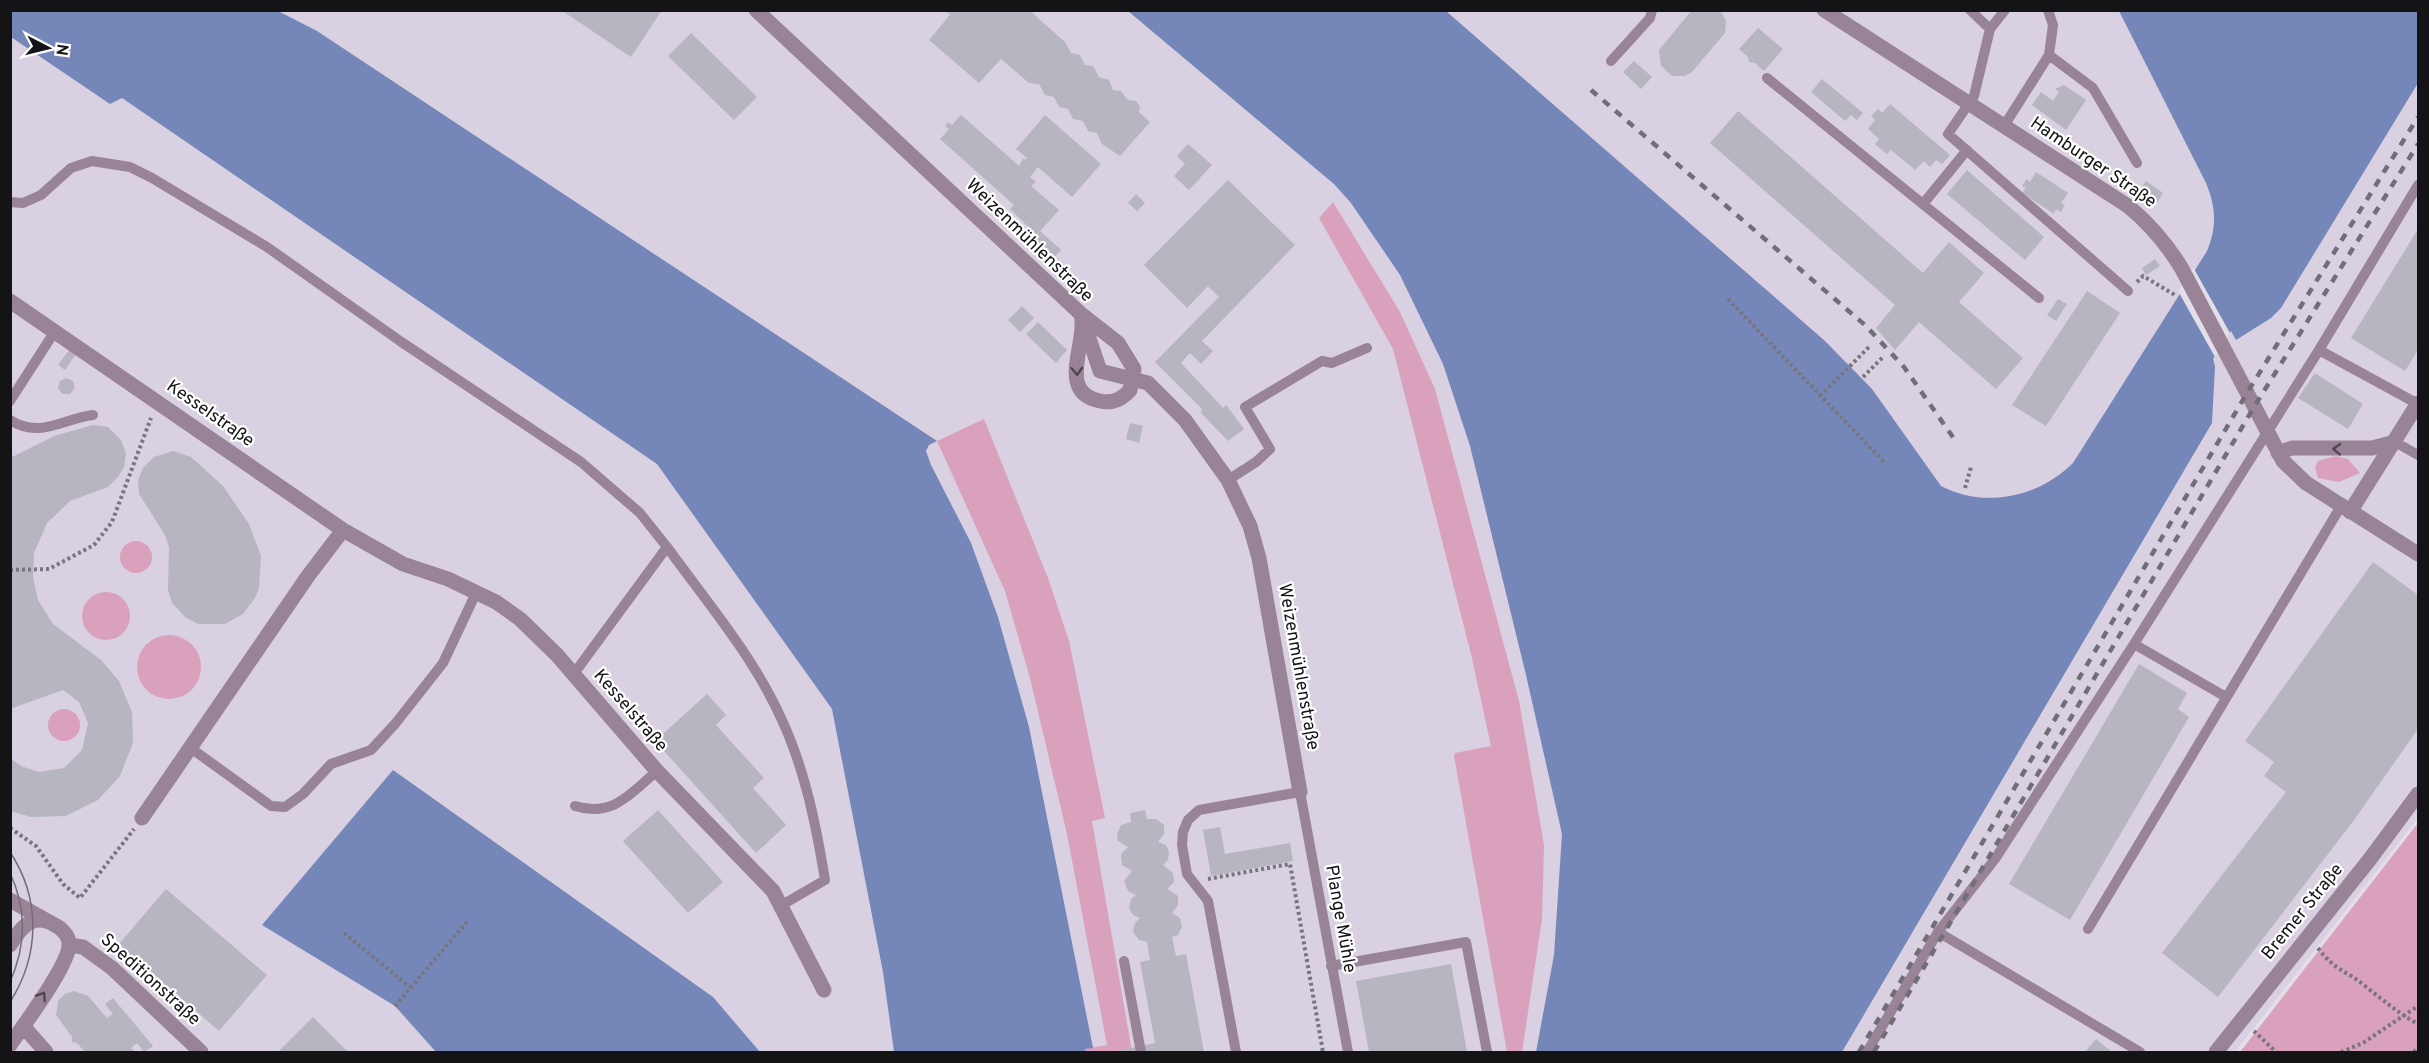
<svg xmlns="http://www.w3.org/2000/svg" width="2429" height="1063" viewBox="0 0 2429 1063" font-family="Overpass,sans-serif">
<rect width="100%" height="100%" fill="#e3dee8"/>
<path fill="#d9d0e1" d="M10,11H2418V818L2235,1052H11Z"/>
<path fill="#daa1bc" d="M1333,202L1400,312L1435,389L1519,701L1544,845L1542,919L1522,1052H1507L1454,756L1455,753L1491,746L1471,654L1393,349L1319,218Z
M984,419L1048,578L1069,641L1105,818L1092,821L1132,1052H1086L1085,1049L1107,1045L1067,834L1030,678L1005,591L937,441Z
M2336,456L2348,459L2360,473L2339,482L2318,478L2315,468L2318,461Z
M120 557a16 16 0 1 1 32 0a16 16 0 1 1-32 0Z
M82 616a24 24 0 1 1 48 0a24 24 0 1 1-48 0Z
M137 667a32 32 0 1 1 64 0a32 32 0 1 1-64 0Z
M48 725a16 16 0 1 1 32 0a16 16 0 1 1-32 0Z
M2418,823V1052H2240Z"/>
<path fill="#7487b8" d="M10,11H278L317,31L937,441L929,445L926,451L931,465L971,543L998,617L1029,727L1093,1048L1085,1049L1086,1052H894L883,972L832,709L657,464L122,98L110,104L11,37Z
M1128,11H1446L1825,341L1872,389L1941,486C1985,509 2039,497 2073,463L2207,251C2217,227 2216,207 2206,183L2119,11H2418V83L2281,308L2271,318L2236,340L2231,331L2213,359L2215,366L2212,423L1842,1052H1536L1554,955L1562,834L1526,675L1470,446L1443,364L1400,275L1351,203L1334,184Z
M393,770L713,997L760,1052H436L395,1006L262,925Z"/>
<path fill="#e3dee8" d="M2193,267L2230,333L2215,357L2178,291Z"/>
<path fill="#b6b5c0" d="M561,10H662L631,57Z
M945,10H1029L1065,42L1071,53L1080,55L1085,65L1093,66L1099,77L1109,80L1113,90L1121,91L1128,100L1136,101L1140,107L1139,112L1150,122L1120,156L1102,144L1097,133L1088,131L1083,121L1073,119L1068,109L1059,107L1054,97L1045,95L1039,84L1029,83L1001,59L979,83L929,40L950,15Z
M1692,10H1720L1726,21L1725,33L1691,73L1684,76H1672L1661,66L1659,50Z
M1758,28L1783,49L1764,71L1755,63L1749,62L1748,57L1739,49Z
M691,33L757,97L734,120L668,56Z
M1634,61L1652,77L1641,89L1623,72Z
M1822,79L1863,113L1857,120L1851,115L1845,121L1811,92Z
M2064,85L2086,100L2066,130L2032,105L2041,92L2053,101L2059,92L2055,89Z
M1890,104L1950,155L1942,164L1936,160L1930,167L1924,161L1915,170L1891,150L1887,154L1875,144L1879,139L1868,129L1875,120L1871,116L1878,109L1882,113Z
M1738,111L1923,273L1949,242L1984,273L1959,302L2023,358L1996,389L1919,322L1895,350L1876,328L1895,305L1710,143Z
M961,115L1019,166L1023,158L1025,160L1027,158L1016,149L1045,115L1101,164L1072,197L1038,167L1030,177L1036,182L1031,186L1059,210L1040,231L1061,250L1050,261L1030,242L1037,235L1010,209L1014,205L940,139L949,129L945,126L948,122L952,125Z
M1188,144L1212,165L1189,190L1174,176L1185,164L1177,156Z
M1967,170L2044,237L2025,260L1947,194Z
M2036,172L2068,193L2061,203L2065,205L2061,212L2056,209L2054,214L2022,193L2026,188L2022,186L2027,179L2030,182Z
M1228,180L1295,245L1202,341L1213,351L1201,364L1190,353L1181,363L1223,408L1226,405L1244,429L1228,441L1201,413L1202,409L1155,362L1219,297L1208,286L1187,308L1144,265Z
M2146,181L2163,193L2157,203L2139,192Z
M1136,194L1145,203L1137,211L1128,203Z
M2418,229V350L2405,371L2351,338Z
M2155,259L2160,266L2146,275L2142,268Z
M2087,291L2120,313L2046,426L2012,405Z
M2058,299L2067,304L2056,321L2047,315Z
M1022,306L1034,318L1020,332L1008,320Z
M1038,322L1067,350L1056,363L1026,334Z
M69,350L76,354L65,370L58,365Z
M2315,373L2363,404L2348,429L2298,398Z
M66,378L73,381L75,388L70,394H62L58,388L60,381Z
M1130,423L1143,426L1139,443L1126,439Z
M93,425L108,427L121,440L126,453L124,467L118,477L108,487L70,501L47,523L34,553L33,577L38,600L53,624L101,660L119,681L132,712L133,743L120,776L98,800L66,816L31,817L10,811V758L21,766L39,772L64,768L82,750L88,723L79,702L63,690L10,709V458L54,436Z
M173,451L191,457L223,486L249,524L261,556L259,588L255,598L243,614L225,624H198L185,617L172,603L168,590L169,547L165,535L139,494L138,480L143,468L154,457Z
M2373,562L2418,595V729L2354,820L2218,997L2162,953L2286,792L2264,776L2274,762L2245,741Z
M2139,664L2187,693L2178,709L2189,717L2070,920L2009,884Z
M707,694L726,715L716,725L764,778L753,788L786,825L756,853L655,741Z
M658,810L723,882L688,913L623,841Z
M1145,810L1147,819H1156L1164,825V834L1158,842L1166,845L1169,852L1168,860L1163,865L1173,873L1174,882L1167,889L1178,896V905L1172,913L1180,918L1182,926L1178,935L1172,937L1176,956L1186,954L1204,1052H1111L1155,1043L1140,962L1150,960L1147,942L1139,940L1133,932L1135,923L1140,918L1133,915L1129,908L1131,899L1136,895L1128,891L1124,881L1132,871L1122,865L1121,854L1128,847L1118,841L1117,834L1121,825L1131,822L1130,813Z
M1220,827L1225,854L1290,843L1293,861L1211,876L1203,830Z
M166,889L267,975L219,1031L119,944Z
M1451,964L1467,1052H1369L1356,981Z
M74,991L88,996L107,1018L113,1014L105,1004L113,998L153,1046L144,1052L137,1043L131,1048L135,1052H85L77,1043L72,1042V1037L56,1015L58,1001L65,994Z
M313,1017L348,1052H278Z
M2096,1039L2112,1052H2085Z"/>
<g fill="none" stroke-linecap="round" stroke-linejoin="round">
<path stroke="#78757c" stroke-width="4" stroke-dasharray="3 3" stroke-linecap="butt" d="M2137,282L2143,276L2175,295
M1728,299L1884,462
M1863,377L1884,356
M1820,396L1870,346
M1965,488L1971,467
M10,570L49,569L94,545L112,522L151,418
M10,828L36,846L63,884L80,898L134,829
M1208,879L1290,864L1323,1052
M344,933L411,988
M2318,948C2336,972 2346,970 2365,986C2383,1000 2398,1013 2418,1024
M395,1006L467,922
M2254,1031L2276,1052
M2341,1052L2363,1043L2418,1006
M2414,1052L2418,1047"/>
<path stroke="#988496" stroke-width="10" d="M1970,10L1990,29L1974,96L1948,134L2128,291
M2048,10L2053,25L2049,55
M1990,29L2005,10
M1611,61L1650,18L1652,10
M1767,78L2039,298
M2004,126L2049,55L2093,88L2137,163
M10,202L23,203L41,195L71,168L92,161L130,167L152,178L267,247L400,341L581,462L640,513L667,547
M1923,204L1967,150
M2319,350L2418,404
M10,401L55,331
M10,420C40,439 61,419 93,415
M2395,442L2418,455
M1228,480L1256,462L1270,449L1245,407L1322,361L1332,363L1367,348
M2134,644L2226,697
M573,675L667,547C707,602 753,656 781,718C805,769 816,825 825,880L782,905
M192,749L271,806L285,807L303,794L331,764L371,750L395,724L443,663L476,593
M575,806C613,818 631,793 657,771
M2088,929L2341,506
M1124,961L1141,1052
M1331,966L1466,942L1487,1052
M1236,1052L1208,901L1187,874L1182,845L1183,832L1188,820L1199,810L1300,792L1348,1052
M1867,1052L1938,932
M2140,1052L1938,932L1995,859L2134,644L2319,350L2418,185"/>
<path stroke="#988496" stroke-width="15" d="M756,10L1081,314L1118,343L1134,369L1130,390C1122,399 1113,404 1100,401C1055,392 1089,341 1081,314
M1824,10L2128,206C2151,225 2167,244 2182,269L2283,461L2306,483L2418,554
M10,301L343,530L403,564L448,579L496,602L520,619L557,655L657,771L773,891L824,990
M1085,326L1100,371L1148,383L1185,420L1228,480L1250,526L1259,558L1300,792
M2278,453L2292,448H2372L2395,442
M2350,512L2418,403
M142,818L308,576L343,530
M10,900L60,928C65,933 69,937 69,944C70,964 23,1026 10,1045
M10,945C18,932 29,916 46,921
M69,945L83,947L112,968L201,1052
M23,1026L46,1052
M2216,1052L2370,859L2418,794"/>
<path stroke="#716e75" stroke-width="1.5" d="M10,852C41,899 40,955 10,1002
M10,873C27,909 26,946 10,982"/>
<path stroke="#716e75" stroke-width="4.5" stroke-dasharray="8 8" stroke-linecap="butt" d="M1591,90L1865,325L1904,367L1957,443
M1859,1052L2247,393L2418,117
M1874,1052L2254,407L2418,144"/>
</g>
<defs><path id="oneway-chevron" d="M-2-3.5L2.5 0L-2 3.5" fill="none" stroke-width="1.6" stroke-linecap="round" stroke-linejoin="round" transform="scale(1.5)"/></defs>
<g stroke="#4f4650">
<use href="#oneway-chevron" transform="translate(1077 371) rotate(87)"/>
<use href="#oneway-chevron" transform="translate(2337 449) rotate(-177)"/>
<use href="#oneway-chevron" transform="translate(42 996) rotate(-57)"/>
</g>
<g text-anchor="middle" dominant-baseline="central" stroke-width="4.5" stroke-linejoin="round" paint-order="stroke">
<g font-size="18" fill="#141316" stroke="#fff">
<text transform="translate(2093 163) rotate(34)">Hamburger Straße</text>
<text transform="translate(1029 241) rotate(44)">Weizenmühlenstraße</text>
<text transform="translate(210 414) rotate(35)">Kesselstraße</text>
<text transform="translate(1298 667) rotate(80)">Weizenmühlenstraße</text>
<text transform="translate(630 711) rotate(49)">Kesselstraße</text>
<text transform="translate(2303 912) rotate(-51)">Bremer Straße</text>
<text transform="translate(1340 919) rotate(80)">Plange Mühle</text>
<text transform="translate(150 980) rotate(42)">Speditionstraße</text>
</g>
</g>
<rect width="2429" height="1063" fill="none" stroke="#141316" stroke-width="24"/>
<g transform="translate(48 48) rotate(97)" stroke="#ffffff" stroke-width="4.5" paint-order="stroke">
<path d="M0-4.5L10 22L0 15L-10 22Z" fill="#141316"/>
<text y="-9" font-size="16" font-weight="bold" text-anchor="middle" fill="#141316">N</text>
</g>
</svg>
